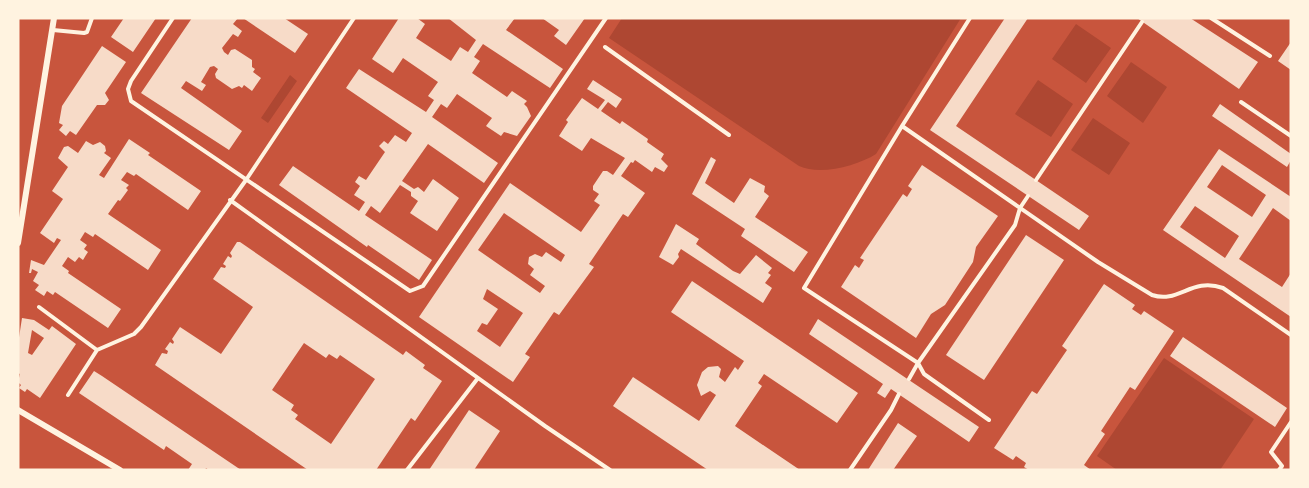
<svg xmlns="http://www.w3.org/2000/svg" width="1309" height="488" viewBox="0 0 1309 488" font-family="Barlow,sans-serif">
<rect width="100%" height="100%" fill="#c8553d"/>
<path fill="#ae4732" d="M622,18H961L876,154C857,166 820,176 799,166L609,38Z
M1076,24L1111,48L1086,83L1052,59Z
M1131,62L1167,87L1143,123L1107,96Z
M290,75L297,81L268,123L261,118Z
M1038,80L1073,104L1051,137L1015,114Z
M1093,118L1130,143L1109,175L1071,150Z
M1164,358L1254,419L1220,470H1117L1097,456Z"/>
<path fill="#f7dbc8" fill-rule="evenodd" d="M124,18H156L133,52L111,37Z
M192,18H238L233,24L242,31L238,37L233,34L222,48L224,52L228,55L231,50L235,49L252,60V67L255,69L253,72L261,78L252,91L244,85L242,88L239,86L232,89L216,78L215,74L218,69L214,66L210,67L201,82L206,85L202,91L186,81L181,88L242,131L229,150L141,93Z
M243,18H284L308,34L295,53Z
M399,18H417L425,24L416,38L451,61L460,47L468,52L476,40L448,18H515L506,30L563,69L550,88L483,44L474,57L480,61L472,73L507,97L512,91L527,101L524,104L527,107L531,116L517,136L504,132L501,136L486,126L492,118L457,94L447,108L441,104L432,117L498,163L484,183L428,144L402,181L414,189L418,187L424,192L433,179L459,198L437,231L410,213L418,201L411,196V192L400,185L380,213L371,206L365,215L432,260L419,280L368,245L367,247L279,185L293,166L359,211L365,202L354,195L360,186L355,182L359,176L366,180L385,152L379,146L384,141L388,144L395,135L406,142L412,133L346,88L350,82L359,69L426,112L434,100L428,96L438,82L403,58L393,73L372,59Z
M542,18H585L566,45L554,36L559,30Z
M1005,18H1028L956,126L1089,216L1079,230L930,130Z
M1137,18H1190L1258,62L1239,89Z
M1291,42V70L1278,61Z
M102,46L126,62L105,93L109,100L105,105H97L76,135L70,131L66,136L59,130L63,125L59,123L62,106Z
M593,80L622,99L616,108L608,102L601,111L620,124L622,121L648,139L647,142L664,154L661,159L668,166L664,172L655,167L652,172L635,160L633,163L631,162L621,176L645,193L628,217L623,214L589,264L594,267L559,315L554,312L525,354L530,357L513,382L419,317L510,183L581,232L600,205L594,201L599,194L593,190V186L603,171H607L613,175L625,158L591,138L582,151L559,136L568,122L566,120L582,98L598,109L605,100L587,89ZM504,213L565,255L561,262L546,252L542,257L535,254L529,257L528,264L534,269L530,275L545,286L540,293L478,250ZM487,289L523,313L500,347L477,331L482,323L487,325L498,309L483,299Z
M1220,104L1291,154V160L1287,167L1212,116Z
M129,139L150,153L148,155L201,191L188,210L136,174L134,176L127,172L121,180L129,185L126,188L128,190L120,201L118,200L108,214L161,250L148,270L95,234L93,237L85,232L80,240L87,245L84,249L88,252L86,255L83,260L79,257L75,262L68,257L62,266L69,271L68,273L121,309L108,328L55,292L53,295L47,291L44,296L35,290L39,285L33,281L38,272L32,269L31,273H29L31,260L44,265L61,240L57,238L54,243L40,233L63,199L52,191L68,167L58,158L64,147L68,146L78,153L86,141L93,145L100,142L105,146L106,151L104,153L111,158L99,175L104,178Z
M1219,149L1291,197V221L1273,208L1239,259L1282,287L1291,273V317L1163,230ZM1222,165L1266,195L1252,217L1207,187ZM1195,206L1239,236L1225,258L1180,227Z
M711,157L716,160L705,183L734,203L750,178L765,186L764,192L769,196L755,217L808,252L794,272L741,236L745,229L692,194Z
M922,165L998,216L976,247L973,262L945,305L931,314L916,338L841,287L855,265L859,268L864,260L860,258L903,194L907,197L912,189L908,186Z
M676,224L699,239L696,244L733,271L740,274L756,255L772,268L768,273L771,275L765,283L772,288L763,303L681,249L678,254L679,257L673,265L659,257Z
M1026,235L1064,260L984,380L946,355Z
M237,242H240L403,355L406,351L425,365L423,368L442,381L415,421L411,418L376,470H308L155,365L162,353L167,354L168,351L165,349L170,342L173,344L174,342L172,339L180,327L221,354L253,307L213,279L221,267L225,268L226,266L223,264L228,256L231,258L232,256L230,253ZM304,343L326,358L329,354L337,359L340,355L375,379L331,444L295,419L298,415L291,410L294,405L272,390Z
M692,281L858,393L837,423L764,374L758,383L762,386L735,426L800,470H708L613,406L633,377L699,421L716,395L710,391L701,396L697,385L702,372L708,367L718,366L721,369L719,377L725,382L735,367L738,370L744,361L671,312Z
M1104,284L1135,305L1132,309L1141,315L1144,311L1174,331L1135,390L1130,387L1101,431L1105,434L1084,465L1091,470H1029L1024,467L1026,463L1016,456L1013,460L994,448L1032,391L1037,394L1067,350L1062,346Z
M22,318L34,320L49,330L52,326L76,344L40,398L27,389L25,392L19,388L21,385L18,382L20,374L18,373V344ZM32,330L44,338L32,355L28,353Z
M818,319L979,427L969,442L891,389L885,398L877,393L883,384L809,334Z
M1183,337L1287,408L1275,427L1170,356Z
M94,371L102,376L241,470H209L206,468L205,470H188L192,464L166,446L164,450L79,393Z
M469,410L500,431L474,470H429Z
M898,423L917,436L893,470H868Z"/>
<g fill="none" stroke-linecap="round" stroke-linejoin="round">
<path stroke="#fff3e0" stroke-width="4" d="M173,18L131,81L128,89L131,101L410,291L423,286L606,18
M970,18L902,126L804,288L918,363L924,374L989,420
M1211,18L1270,56
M53,30L84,33L87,32L92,18
M605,47L729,135
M1241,102L1291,136
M902,126L1098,262L1152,295C1179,304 1191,277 1223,288L1291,335
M1036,180L1142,22
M230,200L545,426L610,470
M39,307L97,350L134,334L141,327L246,180L354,18
M909,379L918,363L1015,225L1020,208L1028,196
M68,395L97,350
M407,470L478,378
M850,470L891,410L899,394
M1279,470L1282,466L1271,452L1291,422"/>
<path stroke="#fff3e0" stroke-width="6" d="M18,243L54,18
M18,410L120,470"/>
</g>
<rect width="1309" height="488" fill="none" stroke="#fff3e0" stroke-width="39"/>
</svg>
